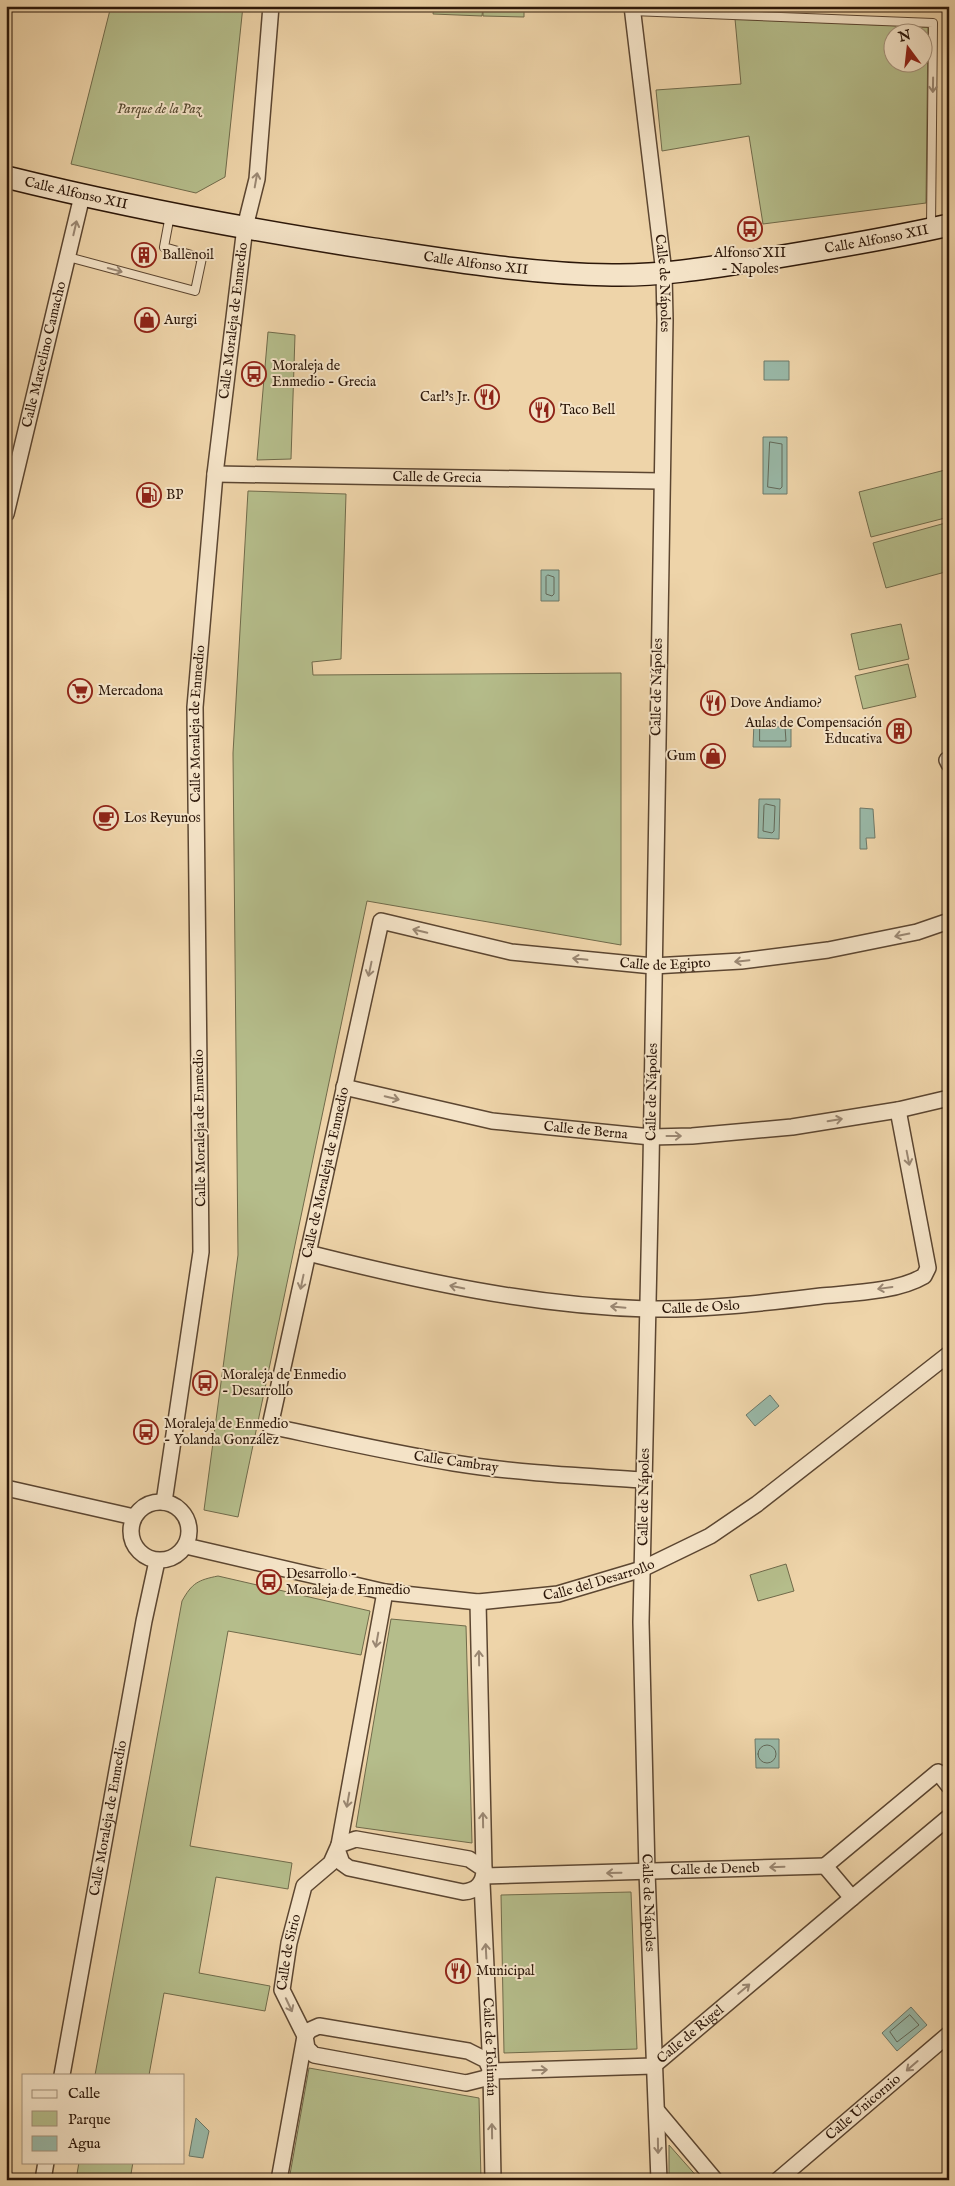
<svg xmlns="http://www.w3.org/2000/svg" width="955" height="2186" viewBox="0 0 955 2186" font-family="'IM FELL English',serif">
<rect width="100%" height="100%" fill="#eed4a9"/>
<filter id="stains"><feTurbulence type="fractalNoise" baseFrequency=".004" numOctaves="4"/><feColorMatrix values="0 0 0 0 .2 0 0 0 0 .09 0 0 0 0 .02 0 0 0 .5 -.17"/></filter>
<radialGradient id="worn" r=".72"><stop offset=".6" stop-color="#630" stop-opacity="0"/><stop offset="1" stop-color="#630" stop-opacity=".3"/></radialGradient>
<path fill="#b5bd8b" stroke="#706a4a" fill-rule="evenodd" d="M111,6H243L225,177L196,193L71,164Z
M434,6H483L482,16L433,14Z
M483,6H524V17L483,16Z
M735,19L928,27L926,203L763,224L749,136L662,151L656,90L741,84ZM892,32H922V62H892Z
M268,332L295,335L291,459L257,460Z
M949,469V517L871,537L859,492Z
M248,491L346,494L341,659L312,662L313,675L621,673V945L367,901L238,1517L204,1510L238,1255L233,753Z
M949,522V571L886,588L873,543Z
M901,624L909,659L859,670L851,634Z
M908,664L916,697L863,709L855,676Z
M786,1564L794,1591L758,1601L750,1575Z
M218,1576L370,1611L361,1655L228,1631L190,1846L292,1863L288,1889L216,1877L199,1973L270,1986L265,2011L164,1993L149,2075H95L182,1601C192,1583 198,1580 218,1576Z
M391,1619L466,1626L472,1843L356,1827Z
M631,1892L637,2049L504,2053L501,1895Z
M309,2068L479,2098L481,2180H289Z
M669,2145L700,2180H669Z
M79,2162H133L130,2180H76Z"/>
<path fill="#99b8a7" stroke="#6d7868" d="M764,361H789V380H764Z
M763,437H787V494H763Z
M541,570H559V601H541Z
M754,721L791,722V747H753Z
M759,799H780L779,839L758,838Z
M860,808L873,809L875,838H866L867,849H860Z
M770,1395L779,1406L755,1426L746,1415Z
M755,1739H779V1768H756Z
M911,2007L927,2025L897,2051L882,2033Z
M196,2118L209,2131L203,2158L189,2156Z"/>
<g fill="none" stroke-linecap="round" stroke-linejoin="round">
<path stroke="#626858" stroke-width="1" d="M770,442L782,444V487L780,489L768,487Z
M548,575L554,577V594L552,596L546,594V577Z
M760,726L785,727L786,741H760Z
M766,804L775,806L774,831L772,833L763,831L764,806Z
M758 1754a9 9 0 1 1 18 0a9 9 0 1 1-18 0Z
M910,2015L919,2025L897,2042L890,2032Z"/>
<defs>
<path id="lane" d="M632,11L933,23L931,227
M68,257L195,291L202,258L164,247L170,215"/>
<g id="street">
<path id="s1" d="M632,6L664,273L665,320L651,1165L641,1622L647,1872L659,2180"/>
<path id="s2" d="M215,474L660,481"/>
<path id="s3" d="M6,514L82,196"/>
<path d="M947,760L949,764"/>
<path id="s4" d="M344,1087L492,1121L651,1137L692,1136L792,1127L898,1110L949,1098"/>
<path id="s5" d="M308,1253C419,1281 533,1306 647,1309C705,1310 764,1303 821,1296C852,1293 897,1292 924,1276L928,1268L898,1110"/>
<path id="s6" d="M644,1480C581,1476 517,1473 454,1463C392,1453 331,1439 270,1426L381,921L511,952L653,966L741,961L828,950L917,932L949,921"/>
<path d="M6,1488L134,1517"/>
<circle cx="160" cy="1531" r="29"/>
<path id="s7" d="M164,1502L201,1252L195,707L215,474L245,227L257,179L271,6"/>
<path id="s8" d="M186,1546L385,1592L478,1602L558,1594L642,1569L710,1536L757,1504L949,1354"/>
<path d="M478,1602L484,1869"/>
<path d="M949,1786L938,1772L825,1866L852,1898L949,1817"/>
<path d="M339,1845L385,1592"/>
<path id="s9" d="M484,1876L825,1866"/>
<path id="s10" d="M482,1883L491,2071L493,2180"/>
<path d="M319,2026L468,2051L486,2060L491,2071L486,2078L466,2083L314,2055L307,2048L305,2036L310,2030Z"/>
<path id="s11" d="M491,2071L653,2066L852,1898"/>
<path id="s12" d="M62,2075L144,1621L157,1561"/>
<path d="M658,2112L715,2180"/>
<path d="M43,2180L46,2162"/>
<path id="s13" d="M279,2180L305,2036L282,1990L289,1943L304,1886L331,1863L339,1845L356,1839L469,1859L484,1869C484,1883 477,1891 463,1892L349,1868L342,1863L338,1852"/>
<path id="s14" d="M778,2180L949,2034"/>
</g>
<g id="secondary">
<path id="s15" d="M6,177C127,207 250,230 374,249C452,261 532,274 612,275C663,276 714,267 765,259C826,249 888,239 949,225"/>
</g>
</defs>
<use href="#lane" stroke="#5c4631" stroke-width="10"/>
<use href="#street" stroke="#5c4631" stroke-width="18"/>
<use href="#secondary" stroke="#2c1709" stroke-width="24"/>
<use href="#lane" stroke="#f4e3c7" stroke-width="8"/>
<use href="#street" stroke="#f4e3c7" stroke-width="15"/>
<use href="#secondary" stroke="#f4e3c7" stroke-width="21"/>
</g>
<defs><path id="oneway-shaft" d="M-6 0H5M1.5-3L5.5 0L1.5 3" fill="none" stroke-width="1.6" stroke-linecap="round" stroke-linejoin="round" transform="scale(1.25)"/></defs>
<g stroke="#9a8772">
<use href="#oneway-shaft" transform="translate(933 85) rotate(91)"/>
<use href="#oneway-shaft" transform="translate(256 180) rotate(-80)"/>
<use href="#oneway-shaft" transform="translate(75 228) rotate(-77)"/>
<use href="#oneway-shaft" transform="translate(115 270) rotate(15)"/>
<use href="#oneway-shaft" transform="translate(420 931) rotate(-167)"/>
<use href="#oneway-shaft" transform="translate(902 935) rotate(169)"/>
<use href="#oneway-shaft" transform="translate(580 959) rotate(-174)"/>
<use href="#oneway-shaft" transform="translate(742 961) rotate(174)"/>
<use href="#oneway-shaft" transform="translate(370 969) rotate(102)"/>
<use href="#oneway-shaft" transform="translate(392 1098) rotate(13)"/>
<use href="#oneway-shaft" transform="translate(835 1120) rotate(-9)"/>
<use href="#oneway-shaft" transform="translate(674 1136)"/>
<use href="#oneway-shaft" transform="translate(908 1158) rotate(79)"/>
<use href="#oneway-shaft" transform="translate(302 1282) rotate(102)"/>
<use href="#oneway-shaft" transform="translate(457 1287) rotate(-169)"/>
<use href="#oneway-shaft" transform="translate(885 1288) rotate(172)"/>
<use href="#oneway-shaft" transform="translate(618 1307) rotate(-175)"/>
<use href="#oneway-shaft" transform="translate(377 1640) rotate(100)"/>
<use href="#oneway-shaft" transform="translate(479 1658) rotate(-91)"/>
<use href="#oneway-shaft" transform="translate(348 1800) rotate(100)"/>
<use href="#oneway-shaft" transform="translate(483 1820) rotate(-91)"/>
<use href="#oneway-shaft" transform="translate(777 1867) rotate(178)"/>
<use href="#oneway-shaft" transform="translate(614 1873) rotate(179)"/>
<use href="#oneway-shaft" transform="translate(486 1951) rotate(-93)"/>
<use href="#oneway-shaft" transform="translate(744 1989) rotate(-40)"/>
<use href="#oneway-shaft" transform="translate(289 2005) rotate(65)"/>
<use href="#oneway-shaft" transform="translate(912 2066) rotate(139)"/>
<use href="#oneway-shaft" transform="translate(540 2070) rotate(-2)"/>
<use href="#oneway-shaft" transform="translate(492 2131) rotate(-91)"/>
<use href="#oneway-shaft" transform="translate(658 2146) rotate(89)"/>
</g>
<defs>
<symbol id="bus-ring" viewBox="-11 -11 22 22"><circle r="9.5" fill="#f4e3c7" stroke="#8f2418" stroke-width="1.5"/><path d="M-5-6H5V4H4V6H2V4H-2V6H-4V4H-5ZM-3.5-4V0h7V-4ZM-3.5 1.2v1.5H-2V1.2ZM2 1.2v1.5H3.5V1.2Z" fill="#8f2418"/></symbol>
<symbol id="building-ring" viewBox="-11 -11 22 22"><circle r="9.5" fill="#f4e3c7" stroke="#8f2418" stroke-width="1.5"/><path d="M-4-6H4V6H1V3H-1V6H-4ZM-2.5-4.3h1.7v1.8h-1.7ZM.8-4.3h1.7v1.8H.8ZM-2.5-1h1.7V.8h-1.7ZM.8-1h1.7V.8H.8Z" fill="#8f2418"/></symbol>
<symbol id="shop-ring" viewBox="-11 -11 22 22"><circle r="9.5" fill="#f4e3c7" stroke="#8f2418" stroke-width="1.5"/><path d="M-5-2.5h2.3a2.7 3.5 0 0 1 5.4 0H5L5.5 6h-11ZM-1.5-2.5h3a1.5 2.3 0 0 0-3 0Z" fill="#8f2418"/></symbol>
<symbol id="restaurant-ring" viewBox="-11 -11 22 22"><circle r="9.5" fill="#f4e3c7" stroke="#8f2418" stroke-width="1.5"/><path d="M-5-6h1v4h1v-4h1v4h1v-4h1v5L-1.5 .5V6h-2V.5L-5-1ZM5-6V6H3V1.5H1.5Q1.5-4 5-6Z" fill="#8f2418"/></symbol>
<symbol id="fuel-ring" viewBox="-11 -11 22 22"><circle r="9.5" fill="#f4e3c7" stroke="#8f2418" stroke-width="1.5"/><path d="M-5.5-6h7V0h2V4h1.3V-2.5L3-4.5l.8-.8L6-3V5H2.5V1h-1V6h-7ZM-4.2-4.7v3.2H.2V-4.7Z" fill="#8f2418"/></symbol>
<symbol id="supermarket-ring" viewBox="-11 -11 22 22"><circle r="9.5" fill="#f4e3c7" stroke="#8f2418" stroke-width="1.5"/><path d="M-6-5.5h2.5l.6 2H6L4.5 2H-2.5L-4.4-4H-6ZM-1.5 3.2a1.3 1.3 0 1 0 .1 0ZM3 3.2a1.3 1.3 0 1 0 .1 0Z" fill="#8f2418"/></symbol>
<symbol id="cafe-ring" viewBox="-11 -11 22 22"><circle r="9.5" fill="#f4e3c7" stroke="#8f2418" stroke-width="1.5"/><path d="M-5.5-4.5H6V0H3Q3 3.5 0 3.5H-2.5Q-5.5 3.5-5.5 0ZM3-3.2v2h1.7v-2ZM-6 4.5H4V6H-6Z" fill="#8f2418"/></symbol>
</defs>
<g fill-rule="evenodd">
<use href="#bus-ring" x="736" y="215" width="28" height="28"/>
<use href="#building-ring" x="130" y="241" width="28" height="28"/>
<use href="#shop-ring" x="133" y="306" width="28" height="28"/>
<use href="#bus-ring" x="240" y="360" width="28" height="28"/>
<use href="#restaurant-ring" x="473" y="383" width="28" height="28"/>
<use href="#restaurant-ring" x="528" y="396" width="28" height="28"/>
<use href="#fuel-ring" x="135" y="481" width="28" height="28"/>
<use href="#supermarket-ring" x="66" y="677" width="28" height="28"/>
<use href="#restaurant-ring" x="699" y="689" width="28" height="28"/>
<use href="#building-ring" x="885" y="717" width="28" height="28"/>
<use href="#shop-ring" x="699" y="742" width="28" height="28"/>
<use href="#cafe-ring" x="92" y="804" width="28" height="28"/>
<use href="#bus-ring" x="191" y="1369" width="28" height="28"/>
<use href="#bus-ring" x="132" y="1418" width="28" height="28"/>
<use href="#bus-ring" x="255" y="1568" width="28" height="28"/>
<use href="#restaurant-ring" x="444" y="1957" width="28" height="28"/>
</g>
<g text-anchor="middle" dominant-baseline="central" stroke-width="4" stroke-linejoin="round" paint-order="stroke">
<g font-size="14" font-style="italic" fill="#554930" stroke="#f4e3c7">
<text x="159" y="109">Parque de la Paz</text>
</g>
<g font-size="14" fill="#2c1709" stroke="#f4e3c7">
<text stroke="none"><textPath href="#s15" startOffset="72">Calle Alfonso XII</textPath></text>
<text stroke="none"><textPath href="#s15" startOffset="882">Calle Alfonso XII</textPath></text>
<text stroke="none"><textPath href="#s15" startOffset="478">Calle Alfonso XII</textPath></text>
<text stroke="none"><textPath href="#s1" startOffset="279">Calle de Nápoles</textPath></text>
<text stroke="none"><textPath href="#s7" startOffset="1186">Calle Moraleja de Enmedio</textPath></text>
<text stroke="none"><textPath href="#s3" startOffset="164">Calle Marcelino Camacho</textPath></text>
<text stroke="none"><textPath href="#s2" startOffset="222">Calle de Grecia</textPath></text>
<text transform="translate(657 687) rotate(-89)">Calle de Nápoles</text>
<text stroke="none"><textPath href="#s7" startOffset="781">Calle Moraleja de Enmedio</textPath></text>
<text stroke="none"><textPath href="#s6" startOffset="1184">Calle de Egipto</textPath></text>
<text transform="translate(652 1092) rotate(-89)">Calle de Nápoles</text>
<text transform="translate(200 1128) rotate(-91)">Calle Moraleja de Enmedio</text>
<text stroke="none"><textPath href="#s4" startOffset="246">Calle de Berna</textPath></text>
<text stroke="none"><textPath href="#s6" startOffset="638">Calle de Moraleja de Enmedio</textPath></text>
<text stroke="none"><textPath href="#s5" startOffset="398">Calle de Oslo</textPath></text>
<text transform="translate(456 1462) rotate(8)">Calle Cambray</text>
<text transform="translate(644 1497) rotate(-89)">Calle de Nápoles</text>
<text stroke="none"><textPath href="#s8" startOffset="421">Calle del Desarrollo</textPath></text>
<text stroke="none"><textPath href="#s12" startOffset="261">Calle Moraleja de Enmedio</textPath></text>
<text stroke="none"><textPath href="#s9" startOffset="231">Calle de Deneb</textPath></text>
<text stroke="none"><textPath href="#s1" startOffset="1899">Calle de Nápoles</textPath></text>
<text stroke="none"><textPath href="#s13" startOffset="236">Calle de Sirio</textPath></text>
<text stroke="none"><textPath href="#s11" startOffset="211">Calle de Rigel</textPath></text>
<text stroke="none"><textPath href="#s10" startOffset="164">Calle de Tolimán</textPath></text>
<text stroke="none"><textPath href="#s14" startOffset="112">Calle Unicornio</textPath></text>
</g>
<g font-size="14" fill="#2c1709" stroke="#f4e3c7" text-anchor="start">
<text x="750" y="253" text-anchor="middle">Alfonso XII<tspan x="750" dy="16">- Napoles</tspan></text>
<text x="162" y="255">Ballenoil</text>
<text x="164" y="320">Aurgi</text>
<text x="272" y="366">Moraleja de<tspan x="272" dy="16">Enmedio - Grecia</tspan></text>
<text x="470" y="397" text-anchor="end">Carl's Jr.</text>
<text x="560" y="410">Taco Bell</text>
<text x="166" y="495">BP</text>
<text x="98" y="691">Mercadona</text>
<text x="730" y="703">Dove Andiamo?</text>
<text x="882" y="723" text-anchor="end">Aulas de Compensación<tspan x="882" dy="16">Educativa</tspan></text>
<text x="696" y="756" text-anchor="end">Gum</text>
<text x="124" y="818">Los Reyunos</text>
<text x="222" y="1375">Moraleja de Enmedio<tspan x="222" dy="16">- Desarrollo</tspan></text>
<text x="164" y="1424">Moraleja de Enmedio<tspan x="164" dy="16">- Yolanda González</tspan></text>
<text x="286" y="1574">Desarrollo -<tspan x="286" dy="16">Moraleja de Enmedio</tspan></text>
<text x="476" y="1971">Municipal</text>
</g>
</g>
<rect width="955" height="2186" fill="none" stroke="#eed4a9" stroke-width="25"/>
<rect x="8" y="8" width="940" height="2171" fill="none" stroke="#2c1709" stroke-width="2.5"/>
<rect x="12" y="12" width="930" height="2161" fill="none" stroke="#2c1709"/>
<rect x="22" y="2074" width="162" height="90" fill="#f4e3c7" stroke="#a4917b"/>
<rect x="32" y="2090" width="25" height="8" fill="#f4e3c7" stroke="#a4917b"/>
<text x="68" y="2098" font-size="15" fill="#2c1709">Calle</text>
<rect x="32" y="2111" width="25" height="15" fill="#b5bd8b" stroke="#a4917b"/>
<text x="68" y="2124" font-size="15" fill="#2c1709">Parque</text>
<rect x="32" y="2136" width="25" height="15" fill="#99b8a7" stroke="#a4917b"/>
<text x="68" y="2148" font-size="15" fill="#2c1709">Agua</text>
<g transform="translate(908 48) rotate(345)"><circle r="24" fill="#f4e3c7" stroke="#a4917b"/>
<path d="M0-4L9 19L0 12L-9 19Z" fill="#8f2418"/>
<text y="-8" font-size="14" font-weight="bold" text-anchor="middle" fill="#2c1709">N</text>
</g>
<rect width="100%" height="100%" filter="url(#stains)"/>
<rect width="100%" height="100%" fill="url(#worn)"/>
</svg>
